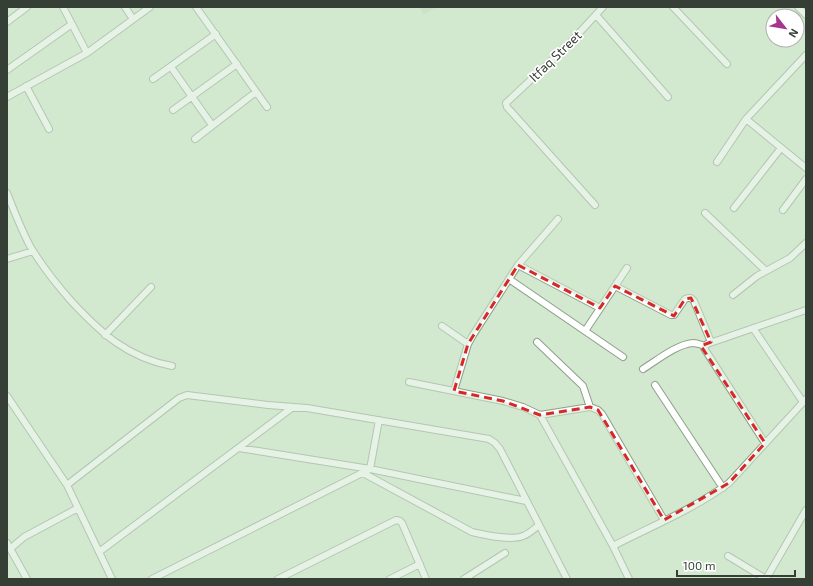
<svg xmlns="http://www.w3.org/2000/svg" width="813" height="586" viewBox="0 0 813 586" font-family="'Exo 2',sans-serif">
<rect width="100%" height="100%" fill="#d2e8cf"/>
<path fill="#c3dfbf" d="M420,7H437L423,15Z"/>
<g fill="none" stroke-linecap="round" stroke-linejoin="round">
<defs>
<path id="street" d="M63,7L87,53
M125,7L133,19
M196,7L267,107
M673,7L727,64
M798,7L806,15
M596,15L668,97
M7,22L27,7
M171,67L212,125
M7,70L72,24
M153,79L216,34
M26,86L49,129
M7,97L87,53L150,7
M173,110L237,64
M746,119L806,168
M195,139L256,92
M717,162L746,119L806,55
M7,193C14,211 21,229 30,246C42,266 56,284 72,302C101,333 128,358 172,366
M595,205L507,107L506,103L569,44L603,7
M734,208L781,148
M783,210L806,179
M705,213L766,271
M7,259L33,251
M518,265L600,308
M509,279L623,357
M615,286L671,315H674L685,299L688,298H691L694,301L711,342
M733,295L757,276L790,258L806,243
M442,326L468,344
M753,328L803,402
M585,331L627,268
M105,335L151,287
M537,342L583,386L590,407
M643,369C656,361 677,344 693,343C698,343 701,345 705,346
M409,382L503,401L523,407L540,415L590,407L598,410L602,414L664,520
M655,385L723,488
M454,391L468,344L473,335L518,265L558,219
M7,396L67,485L112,579
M540,415L613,546L629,579
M765,443L704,348L707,344L806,310
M239,448L370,469L526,501
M363,473L472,532C485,535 510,541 523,536C529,534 534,529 539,525
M67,485L179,398L187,395L268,405L307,408L489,439L495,443L500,449L567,579
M7,543L27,579
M613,546C652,526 694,509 729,483L806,399
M10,549L24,537L78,508
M99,552L293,407
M728,556L766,579
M152,579L370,469L379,420
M278,579L396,520L400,521L402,523L426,579
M390,579L420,564
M464,579L505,553
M766,579L806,510"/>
</defs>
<use href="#street" stroke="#8ca189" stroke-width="8"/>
<use href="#street" stroke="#fff" stroke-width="6"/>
</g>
<path d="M0 0H813V586H0ZM518,265L600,308L615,286L674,316L685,299L691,298L711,342L701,346L765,443L729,483L664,520L598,410L590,407L540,415L503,401L454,391L468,344Z" fill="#d2e8cf" fill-opacity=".55" fill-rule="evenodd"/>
<path fill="none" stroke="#d62828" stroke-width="3" stroke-dasharray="8 5" stroke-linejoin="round" d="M518,265L600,308L615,286L674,316L685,299L691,298L711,342L701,346L765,443L729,483L664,520L598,410L590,407L540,415L503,401L454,391L468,344Z"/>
<g text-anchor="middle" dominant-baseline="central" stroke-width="3.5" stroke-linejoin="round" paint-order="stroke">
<g font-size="13" fill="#363f35" stroke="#fff">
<text transform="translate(555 56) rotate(-44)">Itfaq Street</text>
</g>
</g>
<rect width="813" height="586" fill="none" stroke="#363f35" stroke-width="16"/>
<g transform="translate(785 28) rotate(121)"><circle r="19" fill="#ffffff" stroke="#afb2ae"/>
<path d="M0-3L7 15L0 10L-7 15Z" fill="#a63590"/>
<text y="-6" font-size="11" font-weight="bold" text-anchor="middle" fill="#363f35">N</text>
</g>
<path d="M677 570v6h118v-6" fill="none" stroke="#363f35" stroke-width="2"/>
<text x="683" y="570" font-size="12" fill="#363f35" stroke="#ffffff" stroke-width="3" paint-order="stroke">100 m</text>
</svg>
